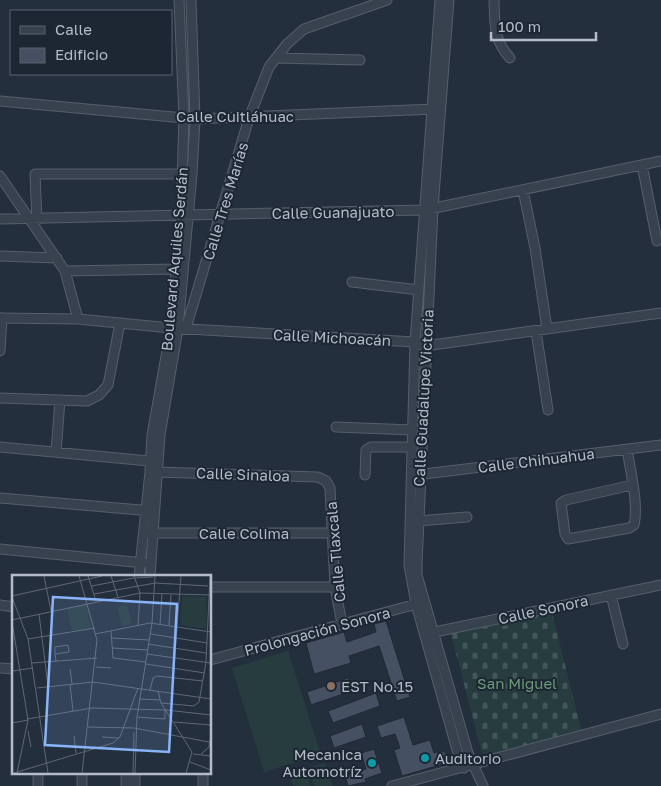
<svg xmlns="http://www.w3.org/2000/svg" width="661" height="786" viewBox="0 0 661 786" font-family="'Golos Text',sans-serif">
<defs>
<pattern id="cemetery-stones" width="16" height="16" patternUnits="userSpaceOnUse" patternTransform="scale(1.25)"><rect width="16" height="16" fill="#263c3f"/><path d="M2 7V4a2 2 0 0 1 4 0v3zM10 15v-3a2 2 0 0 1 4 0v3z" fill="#435659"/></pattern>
</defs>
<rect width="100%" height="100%" fill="#242f3e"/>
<path fill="url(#cemetery-stones)" d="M552,612L582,733L484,761L451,634Z"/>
<path fill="#263c3f" d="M288,651L321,754L264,772L232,668Z
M325,763L333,786H314L308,768Z
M306,769L311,786H293L289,774Z"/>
<path fill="#455162" stroke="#1f2835" d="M386,621L410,697L397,701L379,646L349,656L351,663L314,674L306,643L344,632L347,642L376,632L374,624Z
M348,678L352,691L311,705L307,692Z
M376,693L380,706L333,723L328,711Z
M404,717L413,745L430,740L434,753L442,751L452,756L454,761L402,776L394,750L400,748L395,734L381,738L377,726Z
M362,724L366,737L334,748L330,736Z
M374,749L382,773L365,779L366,782L348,786L345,776L366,769L361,753Z"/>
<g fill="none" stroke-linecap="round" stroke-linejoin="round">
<defs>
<path id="minor" d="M440,0L415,342L409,565L416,604L459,757L464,768
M449,0L433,208L417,564V575L468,753L483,786
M494,0C495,25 493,39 510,58
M276,58L360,60
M0,101L195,119L435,109
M642,165L657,241
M0,176L65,271L78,319
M523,190L535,248L547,329
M0,219L425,210L661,161
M37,220L35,174H183
M0,256L57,258
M65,271L176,269
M352,282L419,290
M0,318L78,319L171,328L415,342L425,346L661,313
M186,328L249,118L269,67L287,44L304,29L387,0
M536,331L548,410
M0,351L2,318
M0,398L87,401L99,395L108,385L120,323
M336,427L413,430
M0,447L149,461
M627,449C630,469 639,505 634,525L629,528L568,539L565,534L561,503L566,500L632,485
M56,452L60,400
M155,472L318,477L326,481L330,488L335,587L342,624
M365,475L366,450L371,447H413
M416,475L661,445
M0,498L152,511
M418,521L467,517
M148,533H333
M0,549L144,563
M139,576L150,472L152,435L171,328L181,216L184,118L179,0
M150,576L160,435L178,328L192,174L195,119L191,0
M210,587H335
M611,595L623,644
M0,605L14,607
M430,633L661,585
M210,660L420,603
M0,668L14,669
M38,772V786
M82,786V772
M126,786V772
M135,786V772
M203,786V772
M392,786L661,714"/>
</defs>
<use href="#minor" stroke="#565f6c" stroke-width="11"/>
<use href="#minor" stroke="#38414e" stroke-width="9"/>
</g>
<circle fill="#8d6e63" stroke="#1d2633" stroke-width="2" cx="331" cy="686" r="5"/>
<g fill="#0f9aa8" stroke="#1d2633" stroke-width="2">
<circle cx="425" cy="758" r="5"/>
<circle cx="372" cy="763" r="5"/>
</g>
<g text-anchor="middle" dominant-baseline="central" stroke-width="4" stroke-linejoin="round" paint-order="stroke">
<g font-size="15" fill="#b4bcc9" stroke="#1d2633">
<text x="235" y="116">Calle Cuitláhuac</text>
<text transform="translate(225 201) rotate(-73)">Calle Tres Marías</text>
<text transform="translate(333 212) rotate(-1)">Calle Guanajuato</text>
<text transform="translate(174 259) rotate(-85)">Boulevard Aquiles Serdán</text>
<text transform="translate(332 337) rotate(3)">Calle Michoacán</text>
<text transform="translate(423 398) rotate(-87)">Calle Guadalupe Victoria</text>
<text transform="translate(536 460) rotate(-7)">Calle Chihuahua</text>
<text transform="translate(243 474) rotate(2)">Calle Sinaloa</text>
<text x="244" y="533">Calle Colima</text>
<text transform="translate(335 552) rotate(-95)">Calle Tlaxcala</text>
<text transform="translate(543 609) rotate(-12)">Calle Sonora</text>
<text transform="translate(317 631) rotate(-15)">Prolongación Sonora</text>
</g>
<g font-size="15" fill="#6b9a76" stroke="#1d2633">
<text x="517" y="683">San Miguel</text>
</g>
<g font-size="15" fill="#b4bcc9" stroke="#1d2633" text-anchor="start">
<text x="341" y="686">EST No.15</text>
<text x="362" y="754" text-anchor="end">Mecanica<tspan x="362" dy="17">Automotríz</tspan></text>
<text x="435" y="758">Auditorio</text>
</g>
</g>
<g transform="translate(12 575)">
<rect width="199" height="199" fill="#242f3e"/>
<path d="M170,21L195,22L194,54L168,50ZM74,29L79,53L60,56L55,33Z" fill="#263c3f"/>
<path d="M115,29L120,49L110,52L105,32Z" fill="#263c3f"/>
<path fill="none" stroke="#5e6776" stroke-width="1" d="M32,1L39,36M67,1L85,65L70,198M76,1L84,26M99,1L106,22M122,1L128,18L126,50M80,11L121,3L141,2M82,19L143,8L196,11M0,21L90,1M0,22L16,64L36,198M27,39L36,111M0,45L128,18L199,20M0,47L16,145L5,198M148,49L150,19M157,50L159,20M99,56L101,83L134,87M83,59L138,48L199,57M139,59L195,68M100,63L137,65M16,64L83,53M136,69L194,78M100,73L136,75M43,79L57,77L56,70L43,72V79L44,86M135,79L199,88M20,88L85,83M134,89L193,98M84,92L99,93M58,94L60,109M0,96L21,93M58,109L61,136M25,113L81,107L199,124M138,115L141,103L145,101L191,106M146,116L149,128L180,177L174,198M160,117L169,1M127,124L148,125M149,128L182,131L187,127L194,87L198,1M125,142L153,144V135M15,144L80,133L154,135L199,140M162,147L199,150M0,148L16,145M76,152L122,153L197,167M16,156L19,172M62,161L64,178M90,162L106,163M181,179L199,181M189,179L197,172L199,160M178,187L199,195M2,198L101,168L108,162L126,113M121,198L122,157M123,198L125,142L140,48L143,1"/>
<path fill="#8ab4f8" fill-opacity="0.15" stroke="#8ab4f8" stroke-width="2.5" d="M41,22L165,29L157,177L33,170Z"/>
<rect width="199" height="199" fill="none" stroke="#b4bcc9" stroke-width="2.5"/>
</g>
<rect x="10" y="10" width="162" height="65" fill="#1d2633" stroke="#59626f"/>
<rect x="20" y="26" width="25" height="8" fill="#38414e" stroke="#59626f"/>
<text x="55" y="35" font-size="15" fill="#b4bcc9">Calle</text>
<rect x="20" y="48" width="25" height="15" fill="#455162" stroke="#59626f"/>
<text x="55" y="60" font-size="15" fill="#b4bcc9">Edificio</text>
<path d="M491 32v8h105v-8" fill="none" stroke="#b4bcc9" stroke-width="2.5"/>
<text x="498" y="32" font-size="15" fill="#b4bcc9" stroke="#1d2633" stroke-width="4" paint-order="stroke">100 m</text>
</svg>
